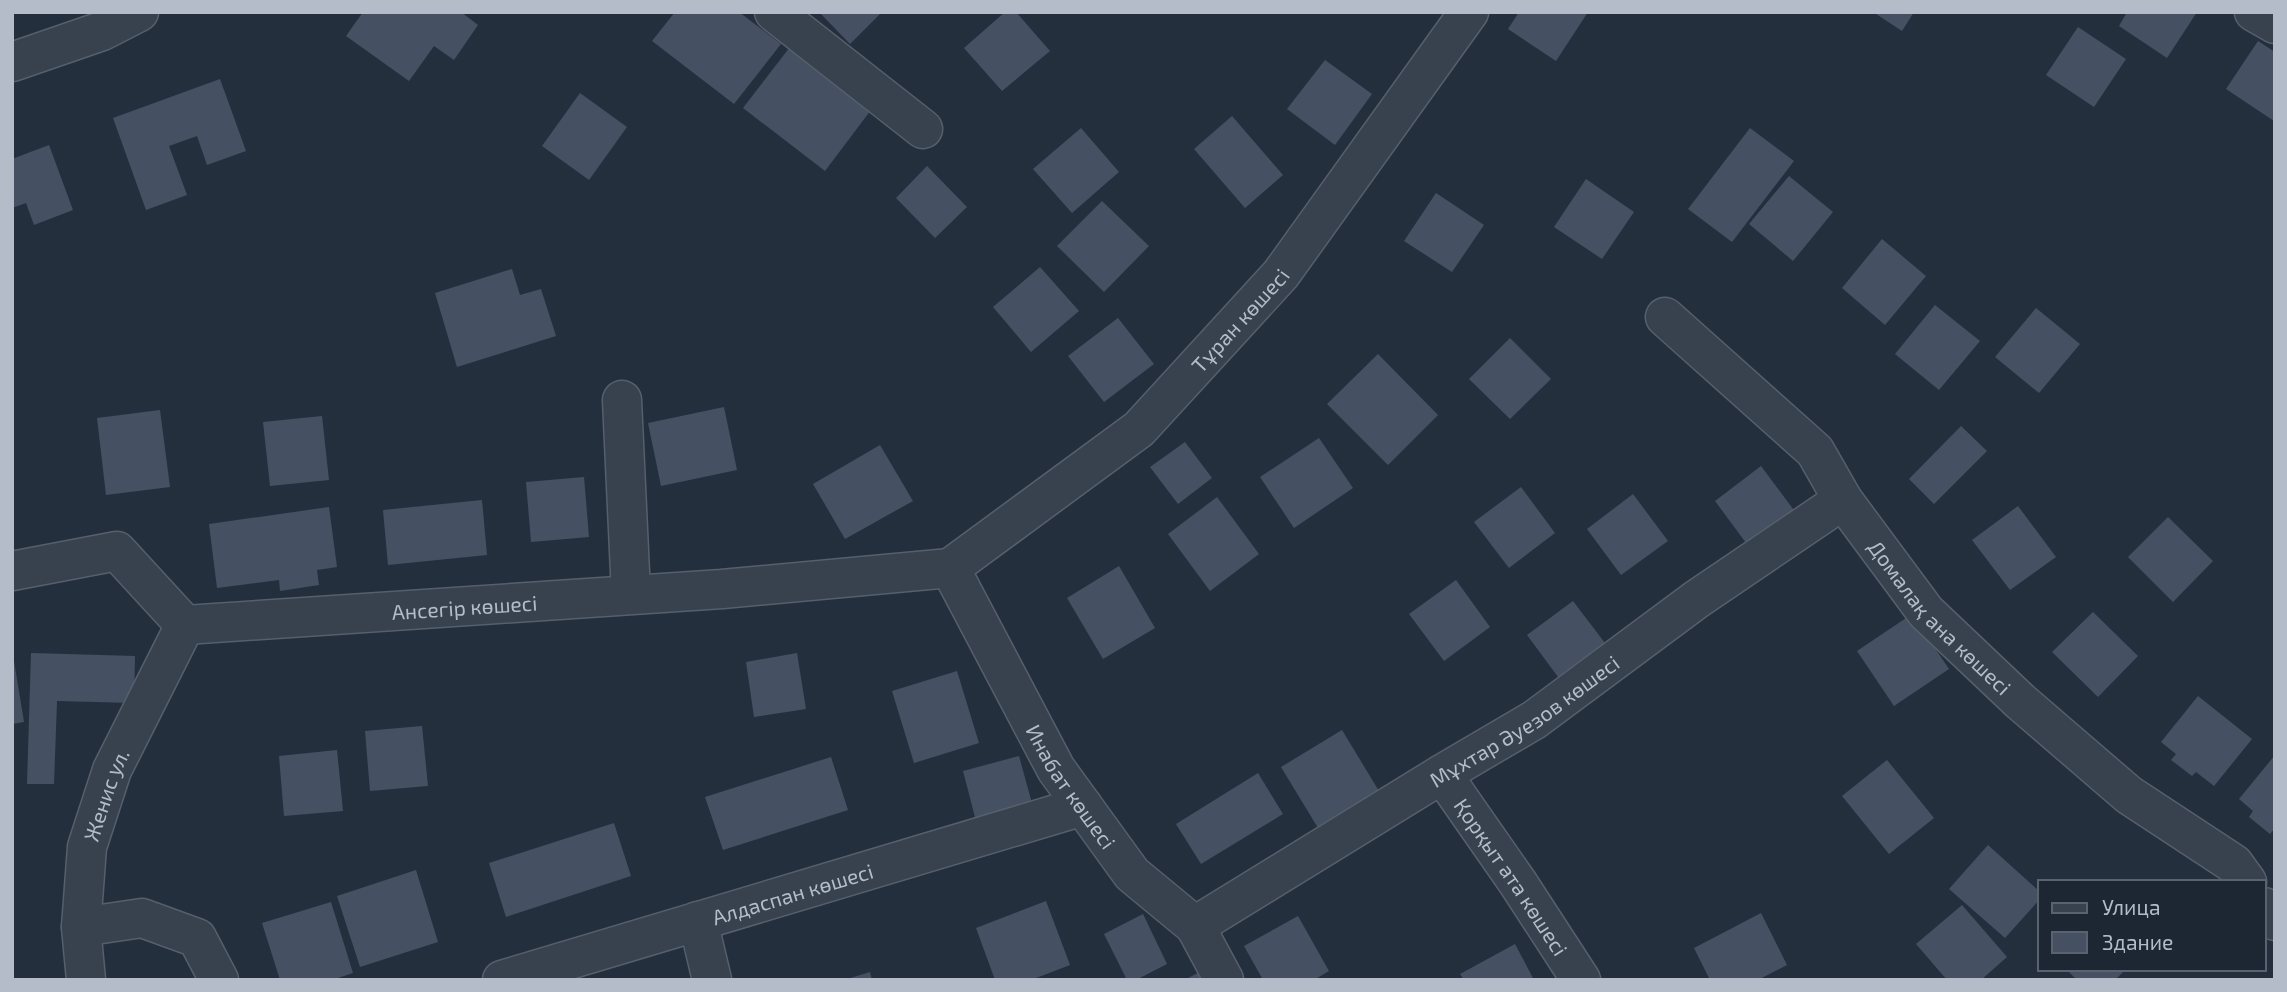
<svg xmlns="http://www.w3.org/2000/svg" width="2287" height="992" viewBox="0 0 2287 992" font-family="'Exo 2',sans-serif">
<rect width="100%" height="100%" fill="#242f3e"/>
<path fill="#455162" d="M363,12H461L478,25L454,60L434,46L409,81L346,36Z
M675,12H739L781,44L734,104L652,41Z
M819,12H882L850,44Z
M1005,12H1016L1050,51L1002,91L964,48Z
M1519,12H1588L1556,61L1508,29Z
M1873,12H1914L1902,31Z
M2127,12H2197L2167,58L2119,26Z
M2078,27L2126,59L2094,107L2046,75Z
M2258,41L2275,52L2274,121L2226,89Z
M790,47L871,110L825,171L743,108Z
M1325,60L1372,94L1335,145L1287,109Z
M220,79L246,151L207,165L197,136L169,146L187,195L146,210L113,118Z
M580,93L627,127L589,180L542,146Z
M1232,116L1283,175L1245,208L1194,149Z
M1081,128L1119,172L1072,213L1033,169Z
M1750,128L1794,161L1732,242L1688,209Z
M49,145L73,210L34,225L26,203L12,208V159Z
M927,166L967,207L935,238L896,198Z
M1789,176L1833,212L1793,261L1749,224Z
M1586,179L1634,212L1602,259L1554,227Z
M1436,193L1484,225L1452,272L1404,241Z
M1102,201L1149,246L1104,292L1057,246Z
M1882,239L1926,276L1885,325L1842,288Z
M1040,267L1079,311L1031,352L993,307Z
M512,269L520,295L541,289L556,336L457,367L435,293Z
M1935,305L1980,341L1939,390L1895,354Z
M2036,308L2080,344L2039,393L1995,357Z
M1118,318L1154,364L1104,402L1068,356Z
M1510,338L1551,379L1510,419L1469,379Z
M1378,354L1438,415L1388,465L1327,404Z
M724,407L737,470L661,486L648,423Z
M160,410L170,487L106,495L97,418Z
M322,416L329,480L270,486L263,422Z
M1961,426L1987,451L1934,504L1909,479Z
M1319,438L1353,488L1294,528L1260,477Z
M1185,442L1212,478L1178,504L1150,467Z
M880,445L913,501L845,539L813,484Z
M1761,466L1796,513L1749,547L1715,501Z
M584,477L589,537L531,542L526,482Z
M1521,487L1555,533L1509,568L1474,522Z
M1633,494L1668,541L1621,575L1587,529Z
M1217,497L1259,554L1210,591L1168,534Z
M482,500L487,555L388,565L383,510Z
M2018,506L2056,557L2010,590L1972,540Z
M329,507L337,567L317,570L319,585L280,591L279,580L217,588L209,524Z
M2168,517L2213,561L2173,602L2128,557Z
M1119,566L1155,628L1103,659L1067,598Z
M1456,580L1490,627L1444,661L1409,614Z
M1573,601L1608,647L1561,681L1527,635Z
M2093,612L2138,656L2098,697L2052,652Z
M1912,614L1949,669L1894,706L1857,651Z
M31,653L135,656L134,703L57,701L54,784H27Z
M797,653L806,709L754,717L746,662Z
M14,661L24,722L12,724V662Z
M957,671L979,743L914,763L892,691Z
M2198,696L2252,739L2214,786L2196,772L2192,776L2171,760L2176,754L2161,742Z
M422,726L428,786L370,791L365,731Z
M1342,730L1379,791L1318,828L1281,767Z
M337,750L343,811L284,816L279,756Z
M2275,755V828L2270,834L2249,817L2253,811L2239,799Z
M1019,756L1033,807L976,821L963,771Z
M831,757L848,810L723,850L705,797Z
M1887,760L1934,818L1889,854L1842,796Z
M1258,773L1283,814L1201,864L1176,824Z
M614,823L631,876L506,917L489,863Z
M1988,845L2040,892V899L2005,938L1949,889Z
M416,870L438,942L360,967L337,896Z
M1046,901L1070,965L1031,980H995L976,928Z
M331,902L353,973L332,980H280L262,923Z
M1962,905L2007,957L1981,980H1947L1916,944Z
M1761,913L1787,965L1758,980H1710L1694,948Z
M1143,914L1167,964L1136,980H1127L1104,934Z
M1298,916L1329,971L1314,980H1263L1244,946Z
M1515,944L1534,980H1464L1460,974Z
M2066,969H2126L2115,980H2077Z
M1204,970L1208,980H1184Z
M870,972L872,980H847V979Z"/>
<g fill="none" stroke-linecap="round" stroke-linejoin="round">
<defs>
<g id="minor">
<path d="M774,12L923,129"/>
<path d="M2254,12L2275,24"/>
<path d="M12,62L102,31L139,12"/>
<path id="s1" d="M1665,317L1815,451L1843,500L1926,612L2021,702L2129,795L2234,864L2247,882"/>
<path d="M622,400L631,594"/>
<path id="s2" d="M950,568L1139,429L1281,274L1469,12"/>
<path id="s3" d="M950,568L1056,769L1132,874L1195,926L1224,980"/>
<path d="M12,571L117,551L185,625"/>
<path id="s4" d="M185,625L722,589L950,568"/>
<path id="s5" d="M1442,774L1518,883L1581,980"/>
<path d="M2264,907L2275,921"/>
<path d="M698,921L712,980"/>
<path id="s6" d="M1195,926L1442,774L1534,720L1697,599L1843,500"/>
<path d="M81,927L142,918L197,938L219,980"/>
<path id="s7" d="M86,980L81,927L87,847L112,770L185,625"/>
<path id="s8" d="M502,980L1083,806"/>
</g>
</defs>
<use href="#minor" stroke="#565f6c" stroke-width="41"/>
<use href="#minor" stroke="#38414e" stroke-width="38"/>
</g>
<g text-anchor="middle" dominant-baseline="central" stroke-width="7" stroke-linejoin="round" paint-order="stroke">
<g font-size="21" fill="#b4bcc9" stroke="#1d2633">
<text stroke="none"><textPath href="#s2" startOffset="383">Тұран көшесі</textPath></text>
<text stroke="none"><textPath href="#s4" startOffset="280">Ансегір көшесі</textPath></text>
<text stroke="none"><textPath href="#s1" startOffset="410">Домалақ ана көшесі</textPath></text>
<text stroke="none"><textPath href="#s6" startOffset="388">Мұхтар Әуезов көшесі</textPath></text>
<text stroke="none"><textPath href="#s3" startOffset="250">Инабат көшесі</textPath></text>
<text stroke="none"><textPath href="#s7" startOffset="189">Женис ул.</textPath></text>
<text stroke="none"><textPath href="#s5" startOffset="124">Қорқыт ата көшесі</textPath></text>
<text stroke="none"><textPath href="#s8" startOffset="303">Алдаспан көшесі</textPath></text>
</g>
</g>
<rect width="2287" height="992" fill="none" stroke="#b4bcc9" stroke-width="28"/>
<rect x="2038" y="880" width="228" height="91" fill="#1d2633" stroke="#59626f" stroke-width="2"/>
<rect x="2052" y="903" width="35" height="10" fill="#38414e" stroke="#59626f" stroke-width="2"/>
<text x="2102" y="915" font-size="21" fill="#b4bcc9">Улица</text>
<rect x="2052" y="932" width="35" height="21" fill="#455162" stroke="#59626f" stroke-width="2"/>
<text x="2102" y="950" font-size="21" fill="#b4bcc9">Здание</text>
</svg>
